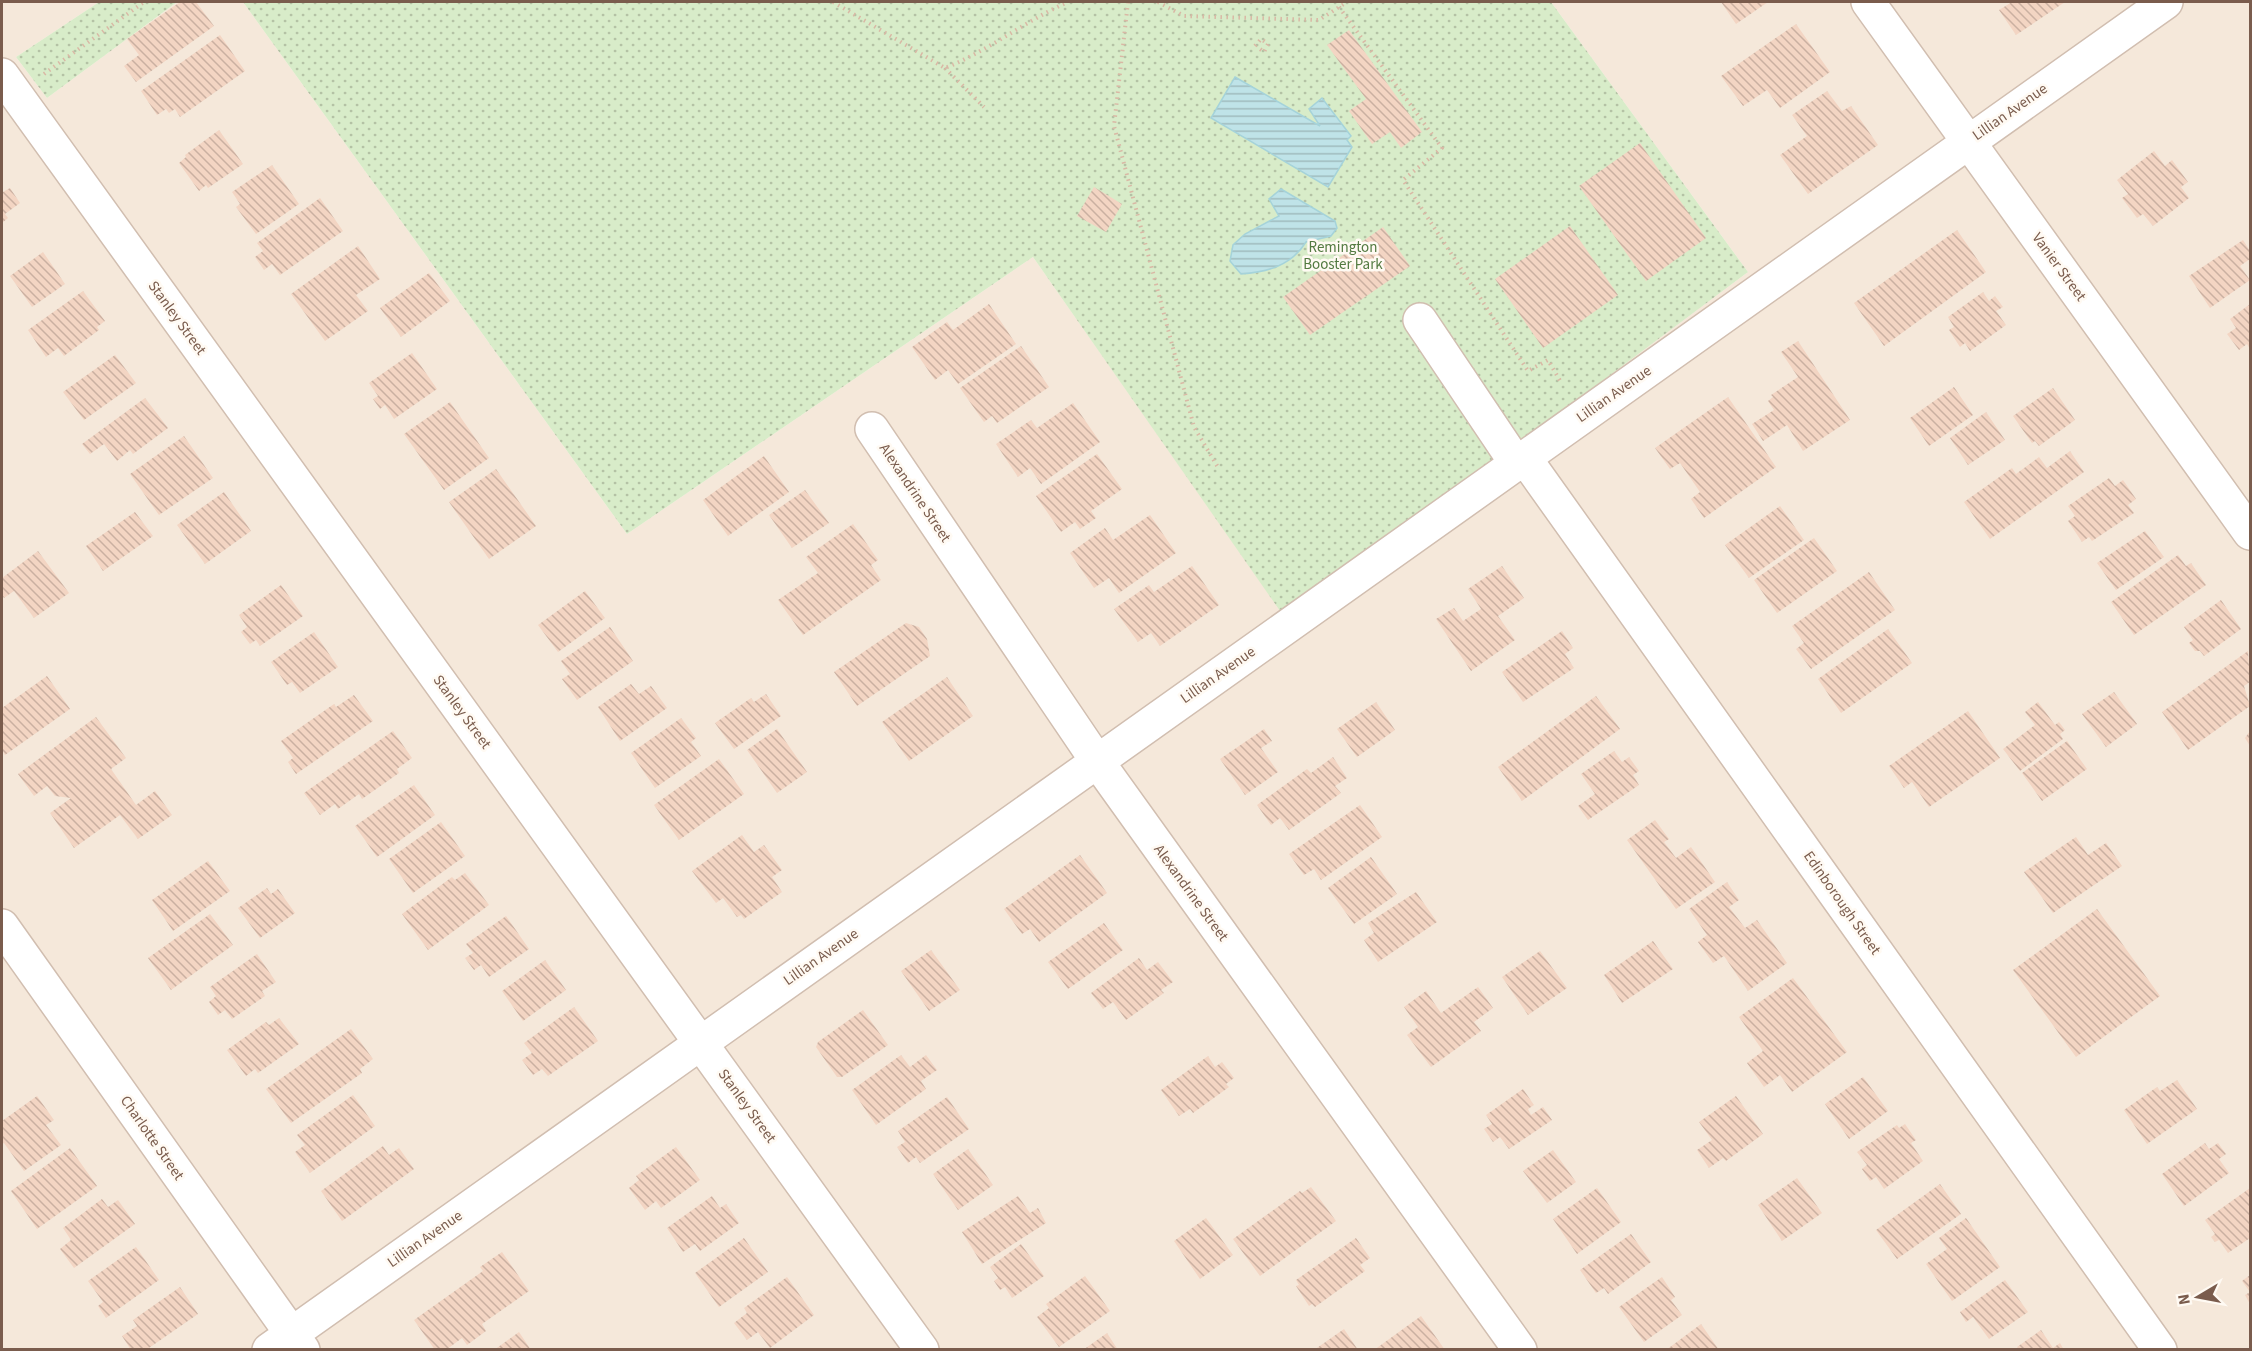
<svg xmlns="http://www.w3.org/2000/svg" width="2252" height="1351" viewBox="0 0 2252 1351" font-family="'Source Sans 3',sans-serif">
<defs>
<pattern id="park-dots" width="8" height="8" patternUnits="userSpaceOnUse" patternTransform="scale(1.5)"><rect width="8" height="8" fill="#d8ecc9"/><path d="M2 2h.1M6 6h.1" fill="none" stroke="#b4c2a5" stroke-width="1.8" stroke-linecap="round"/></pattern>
<pattern id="water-rules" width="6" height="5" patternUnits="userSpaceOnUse" patternTransform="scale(1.5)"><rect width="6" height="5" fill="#bfe3e8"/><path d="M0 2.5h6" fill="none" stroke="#a0bbbe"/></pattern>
<pattern id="building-back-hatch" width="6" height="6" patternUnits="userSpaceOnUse" patternTransform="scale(1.5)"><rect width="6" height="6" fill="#f3d5c3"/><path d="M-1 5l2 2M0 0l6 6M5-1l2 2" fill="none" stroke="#cab0a1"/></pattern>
</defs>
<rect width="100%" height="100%" fill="#fdf6ec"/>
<path fill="#f5e8da" d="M2,2H99L16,57L47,98L177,2H243L627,534L1033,257L1285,617L1748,272L1551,2H2250V1349L2,1350Z"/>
<path fill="url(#park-dots)" d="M99,2H177L47,98L16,57Z
M243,2H1551L1748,272L1285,618L1033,257L627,534Z"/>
<path fill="url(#water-rules)" stroke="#a5d3da" stroke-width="1.5" d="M1235,77L1320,126L1309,109L1322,98L1351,136L1347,140L1352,147L1328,187L1211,118Z
M1281,189L1335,221L1337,228L1331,236L1306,242C1291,266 1267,272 1241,274L1230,261L1233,245L1245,234L1279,216L1269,199Z"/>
<path fill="url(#building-back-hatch)" d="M180,2H196L214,26L136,82L124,66L139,55L127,39Z
M1721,2H1768L1736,24Z
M2012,2H2065L2016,35L1999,10Z
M1796,24L1830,72L1780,108L1767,90L1743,106L1721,76Z
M1349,30L1422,132L1401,148L1390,132L1372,144L1349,111L1366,99L1327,45Z
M220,35L245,71L180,117L175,109L169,113L166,109L157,115L141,91Z
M1827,91L1842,111L1851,106L1878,145L1808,194L1780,155L1807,136L1792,115Z
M219,130L243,164L208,188L206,185L199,191L179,163L186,157L185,155Z
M1640,143L1706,238L1646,281L1579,186Z
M2154,151L2165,166L2172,160L2188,182L2181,187L2189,198L2153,226L2143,214L2137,218L2122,198L2128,194L2117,180Z
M272,165L299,204L256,234L236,207L240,204L232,192Z
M1094,187L1122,204L1106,232L1077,216Z
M10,188L20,203L5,214L8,218L2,223V189L3,192Z
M320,198L343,231L280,275L272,264L264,270L255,257L263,251L257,243Z
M1570,226L1618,295L1543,348L1495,279Z
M1383,227L1410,266L1310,335L1283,297Z
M1957,230L1986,272L1884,346L1854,303Z
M2243,240L2250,251V259L2240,266L2250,280L2210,308L2189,276Z
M358,246L380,279L356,295L368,311L325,341L291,294Z
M43,252L65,284L32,307L10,276Z
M429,273L450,301L401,337L380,308Z
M83,291L105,321L97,327L99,330L64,356L58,348L46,357L28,330Z
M1983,292L1989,301L1995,296L2003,307L1996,311L2006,325L1970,351L1965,343L1960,347L1949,330L1954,327L1948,317Z
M989,304L1016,344L958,384L948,370L935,380L912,347L947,322L953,330Z
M2250,304V349L2247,344L2239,350L2227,334L2236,328L2230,319Z
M1798,341L1850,420L1803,451L1787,425L1763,441L1752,424L1774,410L1768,401L1773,397L1771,395L1798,377L1781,352Z
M1021,346L1049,387L997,423L992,416L984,422L960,388Z
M412,353L437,389L394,419L385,405L380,409L373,399L378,396L369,383Z
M115,355L136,383L84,420L63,392Z
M1954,387L1973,415L1929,446L1910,418Z
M2053,388L2075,420L2039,446L2035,441L2032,443L2013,416Z
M1728,397L1776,467L1704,518L1691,499L1700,492L1680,463L1670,469L1655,448Z
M145,398L168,428L133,454L130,450L117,461L104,444L90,454L82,444Z
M450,402L489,458L444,490L404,434Z
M1073,403L1100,442L1041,484L1030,468L1018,477L996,444L1031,420L1037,428Z
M1986,412L2005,440L1968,465L1950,438Z
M184,436L213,478L159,515L130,474Z
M2070,451L2084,472L1990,539L1964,502L2012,468L2016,474L2039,457L2047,468Z
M1097,454L1122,489L1091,511L1096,518L1080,529L1075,522L1061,532L1036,496Z
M764,456L789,492L728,536L703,500Z
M496,469L536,526L489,559L449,502Z
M2109,478L2115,486L2123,480L2136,499L2128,505L2134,513L2092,541L2089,537L2082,542L2068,521L2075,516L2068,506Z
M805,490L829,523L792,548L769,515Z
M224,492L251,531L205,564L177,525Z
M1780,506L1804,540L1749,578L1725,545Z
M135,512L153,536L103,571L86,546Z
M1150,515L1176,553L1119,593L1109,578L1094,588L1070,553L1105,528L1113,540Z
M853,524L878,560L871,565L881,580L803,635L778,600L818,573L806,557Z
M2145,531L2164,557L2116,590L2097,563Z
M1814,538L1837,571L1777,613L1754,580Z
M38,551L69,593L34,618L14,591L4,598L2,595V578Z
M2178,555L2186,566L2191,563L2206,585L2134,635L2111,602Z
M1192,566L1219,605L1160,646L1151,633L1138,642L1114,609L1149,585L1154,592Z
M1502,566L1524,598L1498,616L1515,640L1471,671L1436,619L1454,608L1463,621L1481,609L1468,589Z
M1869,572L1895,610L1811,669L1796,649L1804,643L1792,626Z
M281,585L303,616L260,646L256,640L250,644L241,632L247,627L239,615Z
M585,591L605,618L558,652L538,625Z
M2221,600L2241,629L2204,656L2200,651H2195L2189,643L2193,640L2184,627Z
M906,623L919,627L927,639L930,656L857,706L834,672Z
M610,627L633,661L577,700L562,679L570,674L561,661Z
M1888,629L1912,663L1841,713L1818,679Z
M1562,631L1573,648L1565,654L1574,668L1523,702L1502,672Z
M314,632L338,667L300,693L292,682L287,685L271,662Z
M2248,651L2250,682L2244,686L2250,706L2188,750L2162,712Z
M47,676L70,709L5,755L2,750V708Z
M947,677L973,716L909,761L882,722Z
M631,684L639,694L651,686L667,708L620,741L598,707Z
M2114,692L2137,724L2106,747L2082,714Z
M766,694L781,716L734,749L715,723L751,698L754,702Z
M354,695L373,721L296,774L288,762L293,758L281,741L334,704L336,707Z
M1596,696L1620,729L1522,801L1498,767Z
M1376,702L1395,730L1357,757L1337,729Z
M2038,702L2055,725L2059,722L2065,730L2060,734L2063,739L2020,771L2003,749L2035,725L2025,712Z
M1968,711L2000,758L1929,807L1912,782L1904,788L1889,766Z
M96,717L126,758L111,769L136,805L155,791L172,815L138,839L120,815L74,848L50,813L71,798L55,796L47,786L34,796L18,774Z
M681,718L696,738L691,742L701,756L655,788L631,753Z
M777,729L807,772L777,793L747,750Z
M1264,729L1272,741L1261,748L1278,772L1245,795L1220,759Z
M393,731L412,758L397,769L399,773L362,799L359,794L338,809L335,804L320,815L304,793Z
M2250,731V746L2245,738Z
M2067,741L2087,769L2042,801L2022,773Z
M1614,751L1622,762L1629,757L1639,771L1633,775L1639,785L1588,820L1578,806L1595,794L1581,774Z
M1333,757L1347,778L1335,786L1341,793L1289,830L1280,818L1271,825L1257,805L1307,769L1311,773Z
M719,759L744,794L679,840L654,805Z
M414,785L435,815L377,857L355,826Z
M1360,805L1382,837L1321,880L1314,869L1304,875L1289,854Z
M1655,820L1669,839L1664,842L1676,858L1691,847L1715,882L1676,909L1627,840Z
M441,822L465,856L413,893L389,859Z
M742,835L754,852L764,845L782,870L772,877L782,892L744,919L741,915L737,917L723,898L716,903L692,871Z
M2076,837L2088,855L2106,843L2122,866L2053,913L2024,872Z
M1080,855L1107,893L1039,942L1030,929L1022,934L1004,909Z
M1371,857L1397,894L1354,924L1328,888Z
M208,861L230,891L173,931L152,900Z
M465,873L489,905L428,950L402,914L452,877L455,880Z
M1727,882L1739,900L1729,907L1745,928L1757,920L1787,963L1748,991L1724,956L1713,963L1698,942L1707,935L1689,909Z
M267,888L271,894L278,889L295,913L260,938L238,908Z
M1416,892L1437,922L1378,962L1364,940L1374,933L1368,923Z
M2097,909L2160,996L2076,1057L2013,970Z
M210,914L233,945L171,990L148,958Z
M506,916L529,949L489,977L481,965L474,970L465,958L473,953L466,944Z
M1104,923L1123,950L1068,989L1048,962Z
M1653,941L1673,969L1622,1003L1604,975Z
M931,950L960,990L929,1011L901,971Z
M1540,951L1567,988L1528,1015L1502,977Z
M257,954L276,982L262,991L265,996L232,1019L225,1010L218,1015L209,1002L216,996L210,987Z
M1139,958L1147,970L1158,962L1173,982L1161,990L1164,993L1126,1020L1113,1002L1103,1009L1091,993Z
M545,960L566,990L523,1021L502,991Z
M1793,978L1847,1052L1792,1092L1780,1075L1764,1087L1747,1063L1763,1051L1739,1017Z
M1478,987L1493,1008L1474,1022L1481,1031L1431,1067L1407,1035L1418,1027L1404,1007L1426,991L1441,1013Z
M574,1007L598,1041L548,1076L542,1069L533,1075L522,1060L532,1053L524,1043Z
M863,1010L888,1045L842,1077H837L816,1047L818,1042Z
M279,1018L299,1044L258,1073L255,1069L246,1076L227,1050L266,1022L269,1025Z
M351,1029L373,1059L360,1069L362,1073L291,1123L266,1089Z
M901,1055L910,1067L926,1055L937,1070L921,1081L926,1089L876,1125L852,1090Z
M1208,1056L1215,1067L1222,1062L1234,1078L1226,1084L1229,1087L1193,1113L1190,1109L1179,1116L1161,1090Z
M1863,1077L1888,1111L1849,1139L1825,1104Z
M2177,1080L2197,1109L2147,1144L2124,1110L2157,1087L2160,1091Z
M1523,1089L1534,1105L1528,1109L1531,1115L1543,1107L1552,1120L1509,1149L1500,1137L1493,1142L1484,1129L1492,1124L1486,1115Z
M353,1095L375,1126L310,1173L295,1152L305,1145L297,1135Z
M37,1096L54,1120L46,1125L61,1145L24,1171L4,1143L2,1144V1121Z
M1736,1096L1763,1134L1726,1161L1723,1158L1709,1168L1697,1150L1712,1140L1699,1122Z
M947,1097L969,1129L920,1163L916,1157L908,1163L897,1147L905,1142L898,1131Z
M1905,1124L1916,1140L1911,1143L1923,1161L1884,1189L1876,1177L1870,1181L1862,1169L1867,1165L1857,1152L1897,1125L1899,1128Z
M2205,1143L2209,1149L2218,1143L2226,1154L2219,1159L2229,1173L2184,1206L2162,1174Z
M383,1146L389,1155L399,1148L414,1169L342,1221L321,1191Z
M676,1147L700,1180L661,1208L656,1201L645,1210L629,1188L639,1180L636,1176Z
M70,1148L97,1186L37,1229L11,1191Z
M968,1149L993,1185L958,1210L933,1174Z
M1553,1150L1576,1182L1547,1203L1523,1171Z
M1797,1178L1822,1213L1782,1241L1758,1205Z
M1940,1184L1961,1214L1897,1259L1876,1230Z
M1311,1187L1336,1221L1260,1276L1233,1239L1300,1191L1302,1193Z
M1597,1188L1621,1222L1577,1254L1553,1219Z
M2250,1188V1238L2228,1253L2219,1240L2215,1242L2211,1237L2215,1234L2205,1220Z
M712,1196L720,1208L726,1204L739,1223L700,1251L695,1244L683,1252L667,1228Z
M1018,1196L1030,1213L1038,1208L1046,1223L982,1264L962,1232Z
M102,1199L108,1207L118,1200L135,1224L74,1268L60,1249L71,1240L63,1228Z
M1206,1218L1233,1255L1200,1279L1174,1241Z
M1966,1218L2000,1267L1952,1301L1926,1264L1947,1249L1939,1238Z
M1631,1234L1651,1262L1608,1294L1604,1288L1596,1293L1580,1270Z
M744,1238L768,1272L719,1307L695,1273Z
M1356,1238L1370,1258L1360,1265L1365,1271L1315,1307L1312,1304L1309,1306L1296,1286L1299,1285L1296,1280Z
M1021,1244L1044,1276L1012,1298L1005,1287L1000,1290L994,1281L998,1278L990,1267Z
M136,1247L159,1280L106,1318L98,1306L103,1302L88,1281Z
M502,1252L529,1291L482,1324L486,1331L467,1345L462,1338L446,1350H435L414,1320L483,1271L480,1267Z
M2250,1275V1304L2245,1295L2250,1292L2242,1281Z
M1085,1276L1110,1311L1059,1347L1037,1317L1049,1308L1046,1304Z
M787,1277L814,1315L770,1348L758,1332L747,1340L734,1323L747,1313L744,1308Z
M1662,1277L1675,1297L1671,1300L1682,1315L1644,1342L1619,1307Z
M2005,1280L2028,1312L1989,1339L1973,1317L1966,1322L1960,1312Z
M180,1287L198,1314L146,1350H131L122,1336L137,1326L133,1320Z
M1421,1316L1445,1350H1374Z
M1701,1324L1719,1350H1666Z
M1344,1329L1358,1350H1314Z
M2041,1330L2053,1348L2060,1343L2064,1350H2019L2017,1347Z
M519,1332L531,1350H494Z
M1107,1333L1118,1350H1083Z"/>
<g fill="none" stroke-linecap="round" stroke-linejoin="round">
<defs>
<path id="minor" d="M1868,2L2250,533
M2,75L922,1350
M1420,320L1516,463
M872,429L1097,761L1520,1350
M1524,457L2160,1350
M2,926L303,1350
M269,1350L2166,2"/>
</defs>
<use href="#minor" stroke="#d1beb0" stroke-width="36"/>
<path stroke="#d9b8a5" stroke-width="4" stroke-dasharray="1.5 4.5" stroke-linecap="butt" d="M833,2L945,68C988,51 1025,21 1068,2
M1128,2L1114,126L1194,427L1219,469
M1158,2L1184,16L1319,20L1347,2
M1339,7L1442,148L1403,180L1528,371L1548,360L1562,384
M1255,46L1261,39L1268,44L1264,52L1260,49
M945,68L984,107
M44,74L144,2"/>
<use href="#minor" stroke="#fff" stroke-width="33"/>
</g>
<g text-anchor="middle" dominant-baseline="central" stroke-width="5" stroke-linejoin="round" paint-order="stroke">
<g font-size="15" fill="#7a5c4d" stroke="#fffaf3">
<text transform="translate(2010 112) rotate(-35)">Lillian Avenue</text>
<text transform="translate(2059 267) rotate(54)">Vanier Street</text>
<text transform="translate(177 318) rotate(54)">Stanley Street</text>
<text transform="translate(1614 394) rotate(-35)">Lillian Avenue</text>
<text transform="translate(915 493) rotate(56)">Alexandrine Street</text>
<text transform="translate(1218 675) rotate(-35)">Lillian Avenue</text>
<text transform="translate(462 712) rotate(54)">Stanley Street</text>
<text transform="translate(1191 893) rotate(54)">Alexandrine Street</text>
<text transform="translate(1842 903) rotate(55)">Edinborough Street</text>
<text transform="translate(821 957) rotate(-35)">Lillian Avenue</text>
<text transform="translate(747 1106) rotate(54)">Stanley Street</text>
<text transform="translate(152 1138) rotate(55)">Charlotte Street</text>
<text transform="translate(425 1239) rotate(-35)">Lillian Avenue</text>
</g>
<g font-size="15" fill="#537a41" stroke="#fffaf3">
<text x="1343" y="247">Remington<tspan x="1343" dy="17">Booster Park</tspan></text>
</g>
</g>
<rect width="2252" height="1351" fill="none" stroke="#7a5c4d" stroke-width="6"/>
<g transform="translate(2198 1297) rotate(260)" stroke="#fffaf3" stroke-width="4.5" paint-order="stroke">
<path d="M0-4.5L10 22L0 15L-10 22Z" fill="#7a5c4d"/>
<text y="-9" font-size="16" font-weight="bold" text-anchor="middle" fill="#7a5c4d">N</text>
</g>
</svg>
